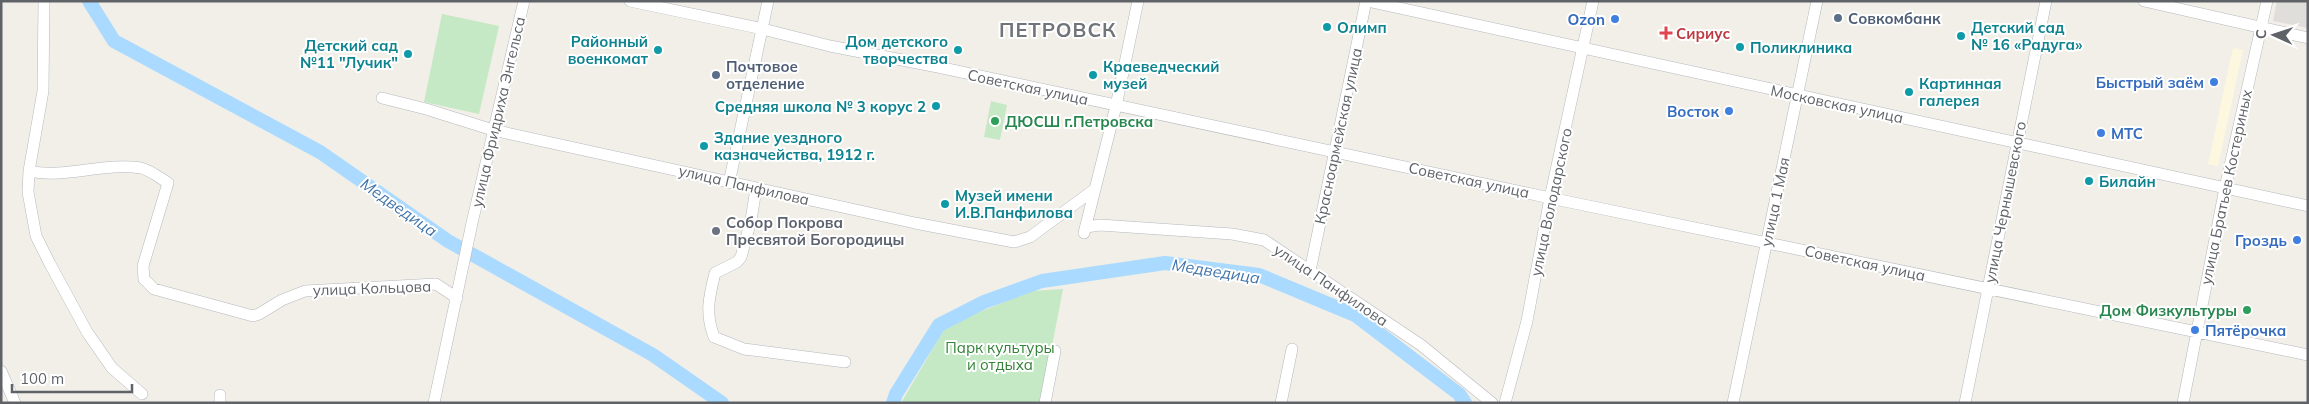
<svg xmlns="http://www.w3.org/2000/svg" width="2309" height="404" viewBox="0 0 2309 404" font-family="Mulish,sans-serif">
<rect width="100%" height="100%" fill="#f1efe8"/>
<path fill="#fef7e0" d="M2233,48L2243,50L2218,166L2208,164Z"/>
<path fill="#e0deda" d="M2277,1H2308V28L2273,21Z"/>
<path fill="#c5e8c5" d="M442,14L499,26L479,114L424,102Z
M991,101L1007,105L1000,140L984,137Z
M1063,289L1041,403H901L946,326L1031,291Z"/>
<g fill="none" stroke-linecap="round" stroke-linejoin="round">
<path stroke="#aadaff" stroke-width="14" d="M89,1L114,41L320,152L448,241L653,355L722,403
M893,403L896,394L939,325L984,302L1042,281L1165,263L1259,275L1355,315L1459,394L1465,403"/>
<defs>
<path id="minor" d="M44,1L43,91L29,171C64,179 104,162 141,168C150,170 160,178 168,183L143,266L144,279L154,289L253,316L259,314L282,300L305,291L436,284L457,298
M630,1L763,29L830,46L938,67L1550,198L2308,355
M1367,1L2308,206
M2144,1L2308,38
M382,98L426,109L493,130L915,223L1014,242L1030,237L1095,189
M29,171L28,192L36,236L50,264L87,332L112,368L142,394
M729,183L768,1
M756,189L751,220L741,257L737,262L715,273C709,297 705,313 714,337L744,349L845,362
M1086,227L1100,225L1232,234L1264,240L1421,345L1492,403
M1084,233L1116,106L1138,1
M1310,271L1366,1
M1,371L15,403
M220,403V395
M434,403L472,223L524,1
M1045,403L1055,351
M1281,403L1292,349
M1505,403L1527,321L1550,198L1593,1
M1733,403L1817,1
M1965,403L2046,1
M2183,403L2225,188L2267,1"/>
</defs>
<use href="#minor" stroke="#b5b8bc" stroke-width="12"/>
<use href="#minor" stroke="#fff" stroke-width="11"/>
</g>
<g fill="#5c6f8a" stroke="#fff" stroke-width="2">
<circle cx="1838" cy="18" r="5"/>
<circle cx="716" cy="75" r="5"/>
</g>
<g fill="#3f7fe0" stroke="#fff" stroke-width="2">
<circle cx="1615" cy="19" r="5"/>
<circle cx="2214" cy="82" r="5"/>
<circle cx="1729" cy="111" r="5"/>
<circle cx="2101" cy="133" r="5"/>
<circle cx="2297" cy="240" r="5"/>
<circle cx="2195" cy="330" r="5"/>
</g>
<g fill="#0f9aa8" stroke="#fff" stroke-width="2">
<circle cx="1327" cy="27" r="5"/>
<circle cx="1961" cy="36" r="5"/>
<circle cx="1740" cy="47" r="5"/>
<circle cx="658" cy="50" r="5"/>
<circle cx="958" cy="50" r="5"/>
<circle cx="408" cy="54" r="5"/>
<circle cx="1093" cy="75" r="5"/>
<circle cx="1909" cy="92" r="5"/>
<circle cx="936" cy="106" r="5"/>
<circle cx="704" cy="146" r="5"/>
<circle cx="2089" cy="181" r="5"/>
<circle cx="945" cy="204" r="5"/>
</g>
<path fill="#e0444e" stroke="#fff" stroke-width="2" d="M1663.5 25.5h5v5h5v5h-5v5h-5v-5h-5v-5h5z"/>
<g fill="#2e9e5b" stroke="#fff" stroke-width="2">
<circle cx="995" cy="121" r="5"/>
<circle cx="2247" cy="310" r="5"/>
</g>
<circle fill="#6b7280" stroke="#fff" stroke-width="2" cx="716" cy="231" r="5"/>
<g text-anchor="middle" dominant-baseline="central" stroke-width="4" stroke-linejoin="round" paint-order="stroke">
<g font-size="15" font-weight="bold" fill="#4e5e75" stroke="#fff" text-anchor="start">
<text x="1848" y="18">Совкомбанк</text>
<text x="726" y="66">Почтовое<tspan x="726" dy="17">отделение</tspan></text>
</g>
<g font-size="15" font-weight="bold" fill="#366cbe" stroke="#fff" text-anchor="end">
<text x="1605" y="19">Ozon</text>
<text x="2204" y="82">Быстрый заём</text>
<text x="1719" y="111">Восток</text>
<text x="2111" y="133" text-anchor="start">МТС</text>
<text x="2287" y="240">Гроздь</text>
<text x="2205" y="330" text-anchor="start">Пятёрочка</text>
</g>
<g font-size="15" font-weight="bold" fill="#0d838f" stroke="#fff" text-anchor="start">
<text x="1337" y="27">Олимп</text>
<text x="1971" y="27">Детский сад<tspan x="1971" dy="17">№ 16 «Радуга»</tspan></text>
<text x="648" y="41" text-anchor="end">Районный<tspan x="648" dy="17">военкомат</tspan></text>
<text x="948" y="41" text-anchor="end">Дом детского<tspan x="948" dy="17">творчества</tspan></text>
<text x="398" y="45" text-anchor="end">Детский сад<tspan x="398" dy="17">№11 "Лучик"</tspan></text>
<text x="1750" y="47">Поликлиника</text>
<text x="1103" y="66">Краеведческий<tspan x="1103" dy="17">музей</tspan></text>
<text x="1919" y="83">Картинная<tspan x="1919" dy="17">галерея</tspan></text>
<text x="926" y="106" text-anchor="end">Средняя школа № 3 корус 2</text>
<text x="714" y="137">Здание уездного<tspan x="714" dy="17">казначейства, 1912 г.</tspan></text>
<text x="2099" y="181">Билайн</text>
<text x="955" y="195">Музей имени<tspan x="955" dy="17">И.В.Панфилова</tspan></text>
</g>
<g font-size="15" font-weight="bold" fill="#be3a42" stroke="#fff" text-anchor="start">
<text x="1676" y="33">Сириус</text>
</g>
<g font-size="15" fill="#5f6368" stroke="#fff">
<text transform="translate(1028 87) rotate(12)">Советская улица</text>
<text transform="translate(1837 104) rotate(12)">Московская улица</text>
<text transform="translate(498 112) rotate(-77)">улица Фридриха Энгельса</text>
<text transform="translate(1338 136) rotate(-78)">Красноармейская улица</text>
<text transform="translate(1469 180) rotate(12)">Советская улица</text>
<text transform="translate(744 185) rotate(13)">улица Панфилова</text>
<text transform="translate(2226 187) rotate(-78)">улица Братьев Костериных</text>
<text transform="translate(1551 202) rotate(-78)">улица Володарского</text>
<text transform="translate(1775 202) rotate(-78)">улица 1 Мая</text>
<text transform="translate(2005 202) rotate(-79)">улица Чернышевского</text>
<text transform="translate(1865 263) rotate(12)">Советская улица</text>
<text transform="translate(1331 285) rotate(34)">улица Панфилова</text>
<text transform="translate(372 288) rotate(-2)">улица Кольцова</text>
</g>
<g font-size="15" font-weight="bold" fill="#27864d" stroke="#fff" text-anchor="start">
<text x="1005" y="121">ДЮСШ г.Петровска</text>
<text x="2237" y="310" text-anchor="end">Дом Физкультуры</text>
</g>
<g font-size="15" font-weight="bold" fill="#5b616d" stroke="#fff" text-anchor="start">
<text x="726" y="222">Собор Покрова<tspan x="726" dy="17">Пресвятой Богородицы</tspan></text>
</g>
<g font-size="15" fill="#348238" stroke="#fff">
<text x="1000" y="347">Парк культуры<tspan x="1000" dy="17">и отдыха</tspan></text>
</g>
<g font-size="16" font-style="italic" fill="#4174aa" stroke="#fff">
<text transform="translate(399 207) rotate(35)">Медведица</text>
<text transform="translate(1216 271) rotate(9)">Медведица</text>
</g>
<g font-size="20" font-weight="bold" letter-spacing="1" fill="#70757a" stroke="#fff">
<text x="1058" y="29">ПЕТРОВСК</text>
</g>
</g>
<rect width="2309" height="404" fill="none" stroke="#5f6368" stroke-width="5"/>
<g transform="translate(2274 35) rotate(273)" stroke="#ffffff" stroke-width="4" paint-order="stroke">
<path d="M0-4L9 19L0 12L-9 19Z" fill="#5f6368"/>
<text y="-8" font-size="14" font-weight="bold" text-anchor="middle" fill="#5f6368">С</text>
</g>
<path d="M12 384v8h120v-8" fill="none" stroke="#5f6368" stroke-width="2.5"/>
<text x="20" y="384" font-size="15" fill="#5f6368" stroke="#ffffff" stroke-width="4" paint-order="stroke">100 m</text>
</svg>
